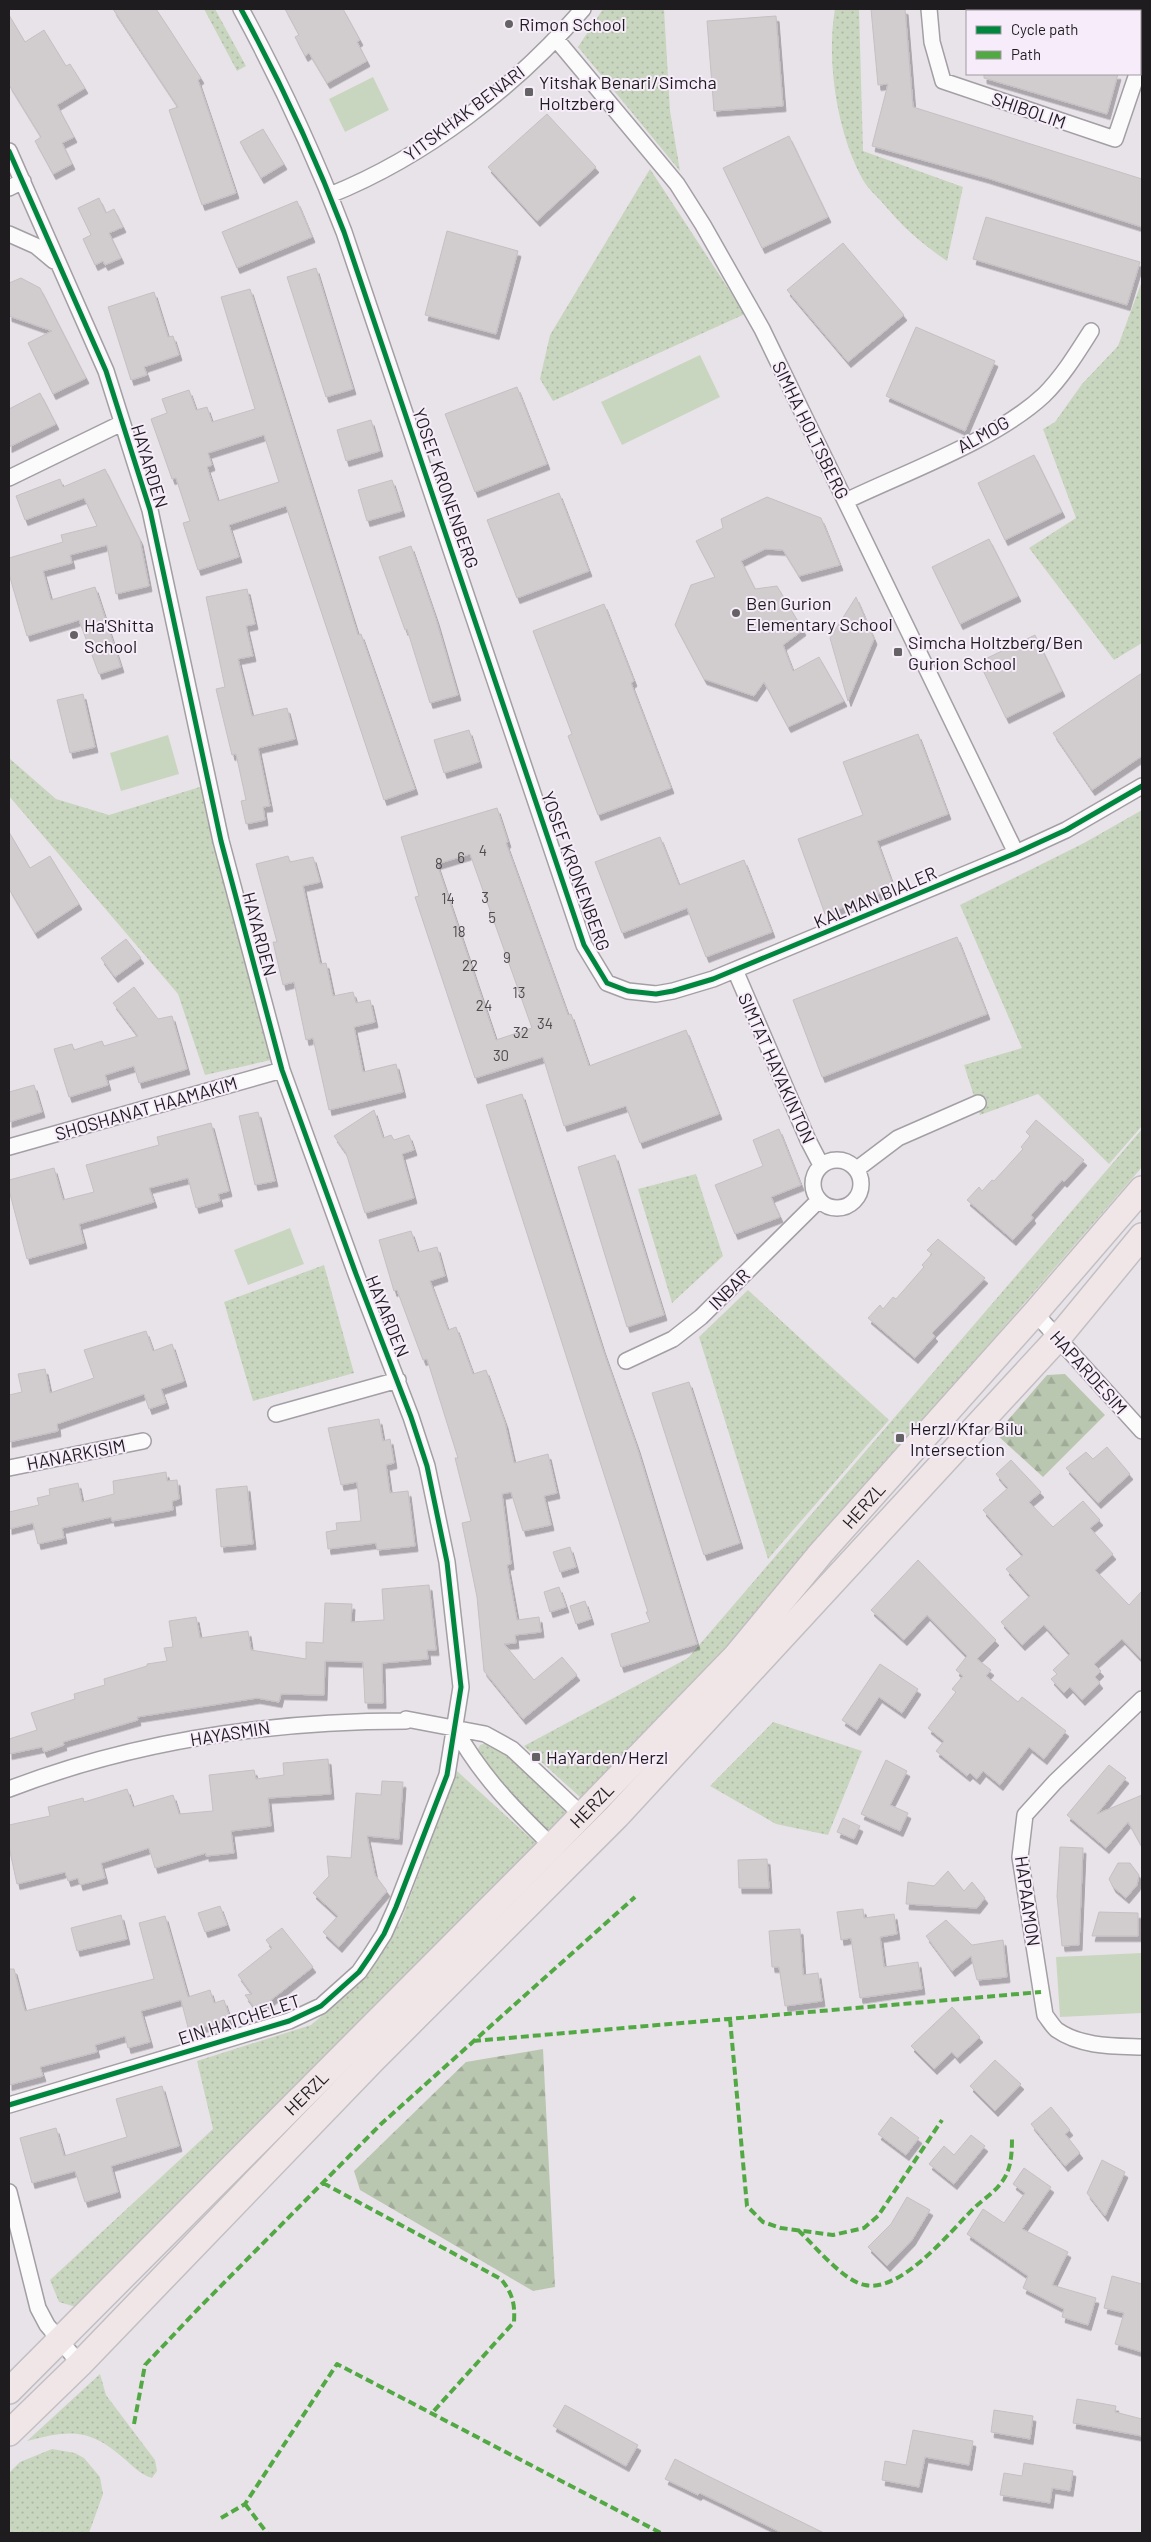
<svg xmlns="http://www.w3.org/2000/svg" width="1151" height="2542" viewBox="0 0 1151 2542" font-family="Barlow,sans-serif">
<defs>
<pattern id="green-dots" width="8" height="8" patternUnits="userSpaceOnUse" patternTransform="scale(1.25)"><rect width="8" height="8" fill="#c9d6bf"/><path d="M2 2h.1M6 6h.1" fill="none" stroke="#acb7a4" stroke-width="1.8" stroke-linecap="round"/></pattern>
<pattern id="forest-firs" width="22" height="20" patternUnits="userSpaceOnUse" patternTransform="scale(1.25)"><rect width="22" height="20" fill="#bac7b0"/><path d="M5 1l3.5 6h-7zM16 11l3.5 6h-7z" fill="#9faa97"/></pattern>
<filter id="shadow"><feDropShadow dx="3" dy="5.5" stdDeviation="0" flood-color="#0004"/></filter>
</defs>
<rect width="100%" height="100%" fill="#e8e3e9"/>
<path fill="url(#green-dots)" d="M204,9H215L246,66L237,71Z
M603,9H664L670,111L680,171L578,47Z
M835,9H859L863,151L963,187L947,261C918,241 903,227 880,200C874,194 867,187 863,180C837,133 826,61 835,9Z
M650,169L745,314L553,401L540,379L550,335Z
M1142,281V643L1114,660L1029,548L1076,518L1043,429L1055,422L1082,384L1118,346Z
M9,758L56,799L109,815L203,786L271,1060L205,1075L178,994L9,796Z
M1142,810V1126L1109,1164L1038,1094L980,1115L964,1065L1022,1048L960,905L1084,843Z
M1142,1129V1167L722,1653L581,1798L524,1746L688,1658Z
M696,1174L723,1256L672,1303L638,1189Z
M324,1265L354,1373L253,1401L224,1302Z
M748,1290L889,1420L768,1559L699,1337Z
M773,1722L862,1751L828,1835L776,1824L710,1786Z
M490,1742L498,1746L575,1813L548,1836L493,1779L477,1752L480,1745Z
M457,1771L538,1845L76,2307L59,2302L50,2280L213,2129L197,2061L311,2025L345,1996L359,1980L401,1921Z
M100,2374L106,2395L155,2460L157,2471L152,2478C139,2474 131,2464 121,2456C87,2427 67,2431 27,2441Z
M52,2449L75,2453L84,2458L100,2477L103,2494L89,2533H9V2473L20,2462Z"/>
<path fill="url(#forest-firs)" d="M1065,1374L1105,1415L1043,1477L996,1434L1047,1375Z
M543,2049L555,2287L533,2291L360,2190L354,2171L466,2062Z"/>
<path fill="#c9d6bf" d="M373,77L389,110L345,132L329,99Z
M700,355L720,397L622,445L601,402Z
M168,735L179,774L121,791L110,753Z
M290,1228L304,1264L248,1285L234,1250Z
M1142,1953V2013L1060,2017L1056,1957Z"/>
<path fill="#d1cccd" stroke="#c5c0c1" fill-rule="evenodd" filter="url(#shadow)" d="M113,9H156L168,27L201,78L198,80L236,193L202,205L169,110L178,107Z
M285,9H343L360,40L357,42L367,61L327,83L309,53L305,56L295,37L299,35Z
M871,9H905L913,107L1142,179V227L987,178L872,146L888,84L878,85Z
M9,15L25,42L44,30L66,66L70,64L85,88L57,105L74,137L62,143L72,164L53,174L35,141L41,137L9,85Z
M776,16L783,106L714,111L707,21Z
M984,74H1118L1107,114L984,78Z
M547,114L596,167L537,221L488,167Z
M263,129L284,164L261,178L240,142Z
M789,136L828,217L762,248L723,168Z
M99,198L106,213L114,209L123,227L109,233L121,258L105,265L103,261L95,265L83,239L91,235L78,208Z
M297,201L312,237L237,268L222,232Z
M986,217L1140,262L1127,305L973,259Z
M447,231L518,251L496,334L425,315Z
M843,243L904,315L848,362L787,290Z
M316,268L353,389L326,397L287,277Z
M21,278L40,288L86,378L53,394L28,343L52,331L9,316V283Z
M250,289L358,635L361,634L415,789L384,800L286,506L229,525L239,557L198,570L183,523L190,521L176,478L172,479L151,419L167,413L162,399L189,390L196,410L207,407L212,422L255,409L221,297ZM264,435L279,482L218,501L207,467L212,465L208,453Z
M154,292L168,337L173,336L179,355L144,367L147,375L131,380L108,307Z
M916,327L995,361L965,431L886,396Z
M517,387L547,464L475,492L445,414Z
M40,393L56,424L9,447V409Z
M371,420L380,451L346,461L337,430Z
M1034,455L1062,512L1005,540L978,483Z
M105,469L140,540L149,586L116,594L107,545L70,555L72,563L43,571L51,600L95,587L121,667L99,674L79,620L27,636L9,574V558L63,542L61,535L97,526L84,498L25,520L16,496L60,479L63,487Z
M392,480L402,511L367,521L358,490Z
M559,493L589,571L517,598L487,520Z
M767,497L821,518L840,565L799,576L783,550L765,549L741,561L755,589L777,586L803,630L783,645L793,671L819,657L844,701L788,727L764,682L754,696L704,679L675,625L691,585L715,577L696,541L723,528L721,519Z
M989,539L1018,596L960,624L932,567Z
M411,546L436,619L458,695L430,703L407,629L405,630L379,557Z
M247,589L255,624L246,626L253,656L238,659L252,716L287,708L295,739L258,748L270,806L263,807L265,820L246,824L241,801L246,800L236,754L232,755L216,689L225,687L206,597Z
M856,597L874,639L848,701L830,638Z
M604,604L634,681L631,683L671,788L598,815L568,736L572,734L533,631Z
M1035,635L1062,691L1006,718L979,662Z
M1142,673V756L1092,790L1053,733Z
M83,694L95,747L70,753L57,700Z
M469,730L479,762L444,773L434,740Z
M918,734L948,814L877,841L894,888L825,914L798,839L863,815L843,762Z
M497,808L508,842L506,843L568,1015L571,1014L589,1066L686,1030L719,1114L640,1143L626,1106L564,1126L543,1057L475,1078L415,897L419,896L401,837ZM470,854L532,1028L496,1040L437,864Z
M9,832L30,868L50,856L79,904L35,933L9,889Z
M660,837L679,885L744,860L772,932L706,957L687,908L622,933L595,862Z
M288,856L290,862L313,857L320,882L303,886L320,964L326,963L333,996L353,992L356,1003L370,1000L375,1022L354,1027L363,1072L396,1064L403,1092L329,1110L313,1038L306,1040L294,982L283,985L273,942H277L256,864Z
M957,937L987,1014L822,1077L793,1000Z
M126,939L141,958L115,977L101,958Z
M134,987L158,1019L172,1016L187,1069L139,1083L134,1066L105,1075L108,1085L69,1097L54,1049L72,1044L74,1050L102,1041L104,1046L138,1036L113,1003Z
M34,1085L42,1112L9,1122V1092Z
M522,1094L602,1347L637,1447L697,1644L621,1667L611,1634L650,1622L646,1612H648L486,1105Z
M374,1110L383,1138L391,1135L394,1140L409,1135L414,1150L402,1154L414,1198L365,1213L346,1153L334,1136Z
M258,1112L275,1181L255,1185L239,1116Z
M1036,1120L1084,1160L1064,1182L1062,1180L1031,1215L1033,1218L1013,1240L967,1200L979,1187L982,1191L992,1180L994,1181L1023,1149L1021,1147L1030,1136L1026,1132Z
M211,1123L229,1191L218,1194L220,1201L196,1208L188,1178L149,1188L154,1202L79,1224L84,1243L27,1259L9,1190V1180L54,1168L63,1200L94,1192L86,1165L159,1145L157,1137Z
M779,1129L801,1185L771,1197L780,1217L735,1234L715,1185L763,1166L753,1140Z
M615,1155L664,1315L627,1327L578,1167Z
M411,1231L418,1252L437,1247L445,1276L430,1281L448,1330L456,1327L473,1374L486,1370L505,1423L514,1463L548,1454L557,1493L544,1496L551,1525L523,1531L511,1492L502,1494L511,1564L507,1565L517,1620L539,1617L541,1632L515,1635L516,1643L504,1644L534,1680L562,1657L577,1675L523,1719L484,1671L477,1597L462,1523L471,1521L455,1458H458L427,1359L423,1360L397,1290L394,1291L379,1240Z
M938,1239L985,1278L932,1333L935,1336L915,1358L868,1318L880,1305L883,1309L893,1297L896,1299L924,1267L922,1265L932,1254L927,1250Z
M146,1331L153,1351L172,1344L184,1381L161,1389L166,1403L149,1409L144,1394L57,1424L58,1431L9,1442V1395L22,1392L18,1374L45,1369L50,1393L94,1378L84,1350Z
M689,1382L740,1543L704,1555L652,1393Z
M379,1419L383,1441L390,1439L394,1463L386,1465L390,1493L408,1491L415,1546L377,1550L376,1543L328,1549L326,1532L337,1530L336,1523L361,1521L357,1482L341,1485L328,1428Z
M1107,1447L1130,1474L1098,1503L1066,1468L1086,1452L1093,1459Z
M1011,1460L1041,1492L1029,1502L1053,1527L1083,1501L1100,1520L1090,1528L1113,1554L1095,1570L1129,1605L1142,1591V1660L1122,1639L1094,1664L1101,1671L1095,1677L1100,1683L1082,1700L1070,1687L1064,1693L1051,1679L1057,1674L1053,1670L1070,1654L1044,1625L1022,1645L1001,1622L1030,1596L1006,1569L1023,1555L983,1510L1008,1488L996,1474Z
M166,1472L167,1481L177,1480L179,1499L172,1501L173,1510L112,1521L111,1517L62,1528L64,1538L38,1544L33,1523L9,1529V1512L39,1505L37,1498L50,1495L49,1489L78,1483L82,1502L114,1494L113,1481Z
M247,1486L253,1544L221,1547L216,1489Z
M570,1547L576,1567L560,1572L553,1552Z
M918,1560L996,1640L977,1659L991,1670L986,1676L1018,1702L1022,1697L1066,1731L1044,1759L1029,1747L1000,1785L983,1771L977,1779L970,1773L967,1776L936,1751L944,1741L928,1728L956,1692L952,1689L963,1676L956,1670L967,1656L927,1615L904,1640L871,1610Z
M429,1585L436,1650H427L428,1659L382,1663L383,1703H365L363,1662L325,1661L324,1695L281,1694L279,1702L257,1698L137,1717L138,1720L63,1742L64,1745L44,1752L42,1747L9,1754V1739L37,1730L31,1713L75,1699L74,1694L105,1685L104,1679L147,1666V1664L167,1661L164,1648L173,1647L169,1621L196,1617L200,1638L248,1631L251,1650L306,1659V1642L323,1643L325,1603L352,1604L351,1622L384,1620L382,1589Z
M559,1587L566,1607L550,1612L544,1592Z
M585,1601L591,1619L576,1624L570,1606Z
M880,1664L918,1689L902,1713L879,1697L857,1730L842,1720Z
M328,1759L331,1794L268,1798L271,1826L231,1831L234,1853L206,1856V1853L155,1868L149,1848L101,1863L105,1878L80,1885L78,1878L68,1881L65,1872L17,1884L9,1847V1825L50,1816L48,1807L83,1798L84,1802L127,1789L133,1807L173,1795L179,1814L213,1811L209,1775L254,1770L256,1779L284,1775L283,1763Z
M886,1760L907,1771L890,1805L908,1813L900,1831L861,1814Z
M1109,1765L1126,1778L1097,1814L1142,1795V1847L1128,1822L1106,1848L1067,1815Z
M382,1781L403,1782L399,1839L367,1836L375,1875L387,1891L339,1947L323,1932L338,1916L313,1893L329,1876L327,1856L351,1858L356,1793L381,1795Z
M843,1818L860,1826L854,1839L837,1832Z
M1060,1847L1083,1848L1079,1945L1062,1946L1057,1896Z
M767,1859L769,1888H739L738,1860Z
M1118,1863H1130L1139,1875L1137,1885L1126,1898L1113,1887L1109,1879Z
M948,1871L964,1891L972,1882L985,1898L977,1908L906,1904L908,1882L934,1886Z
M220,1906L227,1925L205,1932L198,1913Z
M863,1909L864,1918L894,1914L897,1934L880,1937L884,1967L918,1962L922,1989L860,1998L851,1938L841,1940L837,1912Z
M1099,1912L1138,1913V1936H1092Z
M121,1915L127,1939L77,1951L71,1928Z
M165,1916L188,1997L210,1990L214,2003L224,2000L230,2019L189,2031L181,2000L141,2011L150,2042L128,2048L125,2036L95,2045L97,2052L40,2067L43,2076L9,2085V1969H14L25,2011L154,1979L139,1923Z
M946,1920L972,1945L1003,1940L1007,1977L977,1980L971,1956L952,1971L926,1936Z
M282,1928L313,1967L257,2011L245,1995L252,1994L238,1975L272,1948L266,1940Z
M800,1929L803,1975L818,1973L822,2001L785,2006L779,1967H772L769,1931Z
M952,2007L980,2037L957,2058L952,2052L934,2069L911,2046Z
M995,2060L1021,2084L995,2111L970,2086Z
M162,2086L179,2146L111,2166L118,2192L85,2202L75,2171L32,2183L20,2138L56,2128L64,2156L127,2137L116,2099Z
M1051,2107L1070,2130L1065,2134L1080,2153L1065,2166L1031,2124Z
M891,2117L919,2138L906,2155L878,2134Z
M971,2135L985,2146L954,2184L929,2164L944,2146L954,2155Z
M1102,2160L1125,2172L1105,2216L1087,2193Z
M1024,2168L1051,2187L1022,2229L1068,2252L1052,2285L1096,2298L1088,2325L1062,2317L1064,2309L1023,2288L1028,2276L967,2234L983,2209L1004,2223L1025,2193L1013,2184Z
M907,2197L930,2210L912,2240L887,2266L868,2247L891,2224Z
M1112,2276L1142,2284V2352L1115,2344L1124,2313L1104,2308Z
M1077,2399L1116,2406L1115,2412L1142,2419V2436L1073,2423Z
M565,2405L638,2445L626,2466L553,2426Z
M994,2410L1033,2416L1030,2439L991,2432Z
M913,2430L973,2441L969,2465L925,2457L919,2487L882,2480L885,2461L906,2465Z
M675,2459L708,2476L824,2533H782L700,2493L698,2495L665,2479Z
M1024,2463L1073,2471L1070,2491L1052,2488L1050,2503L1000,2495L1004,2473L1022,2476Z"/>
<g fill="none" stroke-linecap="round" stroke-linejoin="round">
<defs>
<path id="minor" d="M241,9C280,81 315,156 344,232L584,945L607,983L628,991L656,994L673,991L713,979L1016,853L1066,830L1142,786
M929,9L932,42L943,81L1115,139L1137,74
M556,39L677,184L703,225L762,329L1016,853
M1140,65L1142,58
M9,151L106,371L150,510L221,841L282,1070L356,1274L411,1417L427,1466L447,1562L461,1687L447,1775L396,1907L384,1934L370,1956L359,1972L321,2006L289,2021L9,2105
M9,188L23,181
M330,195C427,156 515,87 583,9
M9,234L36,246L54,261
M9,478L122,423
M846,501C906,472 996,440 1044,395C1063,376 1077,353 1091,331
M735,970L808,1140L821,1165
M9,1147L282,1070
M813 1184a24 24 0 1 1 48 0a24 24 0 1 1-48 0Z
M857,1169L898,1138L978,1103
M1035,1313L1142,1431
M626,1361L673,1339L701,1317L819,1200
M276,1414L398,1380
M9,1468L143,1441
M1142,1699L1055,1782L1025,1815L1020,1857L1045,2015C1049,2020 1053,2027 1057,2030C1081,2047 1115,2046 1142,2047
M455,1729C482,1777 513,1808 552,1846
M9,1789C137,1740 269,1721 406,1721V1719L485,1734L512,1749L581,1814
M9,2192L38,2308L47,2325L80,2364"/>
<g id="primary">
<path id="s1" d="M9,2391L552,1846L736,1656L821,1553L1035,1313L1142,1189"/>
<path d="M9,2433L80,2364L372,2061L617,1816L1058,1338L1142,1236"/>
</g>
</defs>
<use href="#minor" stroke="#a39fa4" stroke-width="18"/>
<use href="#primary" stroke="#c2bfc2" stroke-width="28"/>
<use href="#minor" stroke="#fcfbfc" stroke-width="15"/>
<use href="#primary" stroke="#f0e6e7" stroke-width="25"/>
<path stroke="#52a943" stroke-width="4" stroke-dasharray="8 4" stroke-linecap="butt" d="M730,2019L747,2206L763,2222L781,2228L833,2235L864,2228L878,2216L942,2120
M473,2041L1041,1992
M323,2183L501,2279C513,2294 515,2304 514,2322L432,2413
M798,2230C815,2246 843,2281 865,2285C901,2293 950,2232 973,2209C982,2200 994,2193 1001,2183C1012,2170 1012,2151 1012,2136
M134,2424L145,2365L197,2310L381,2124L635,1897
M245,2504L267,2533
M221,2518L245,2504L337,2364L661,2533"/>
<defs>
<path id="cycleway" d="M241,9C280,81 315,156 344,232L584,945L607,983L628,991L656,994L673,991L713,979L1016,853L1066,830L1142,786
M9,151L106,371L150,510L221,841L282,1070L356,1274L411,1417L427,1466L447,1562L461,1687L447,1775L396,1907L384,1934L370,1956L359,1972L321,2006L289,2021L9,2105"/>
</defs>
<use href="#cycleway" stroke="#f7edfa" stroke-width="8"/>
<use href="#cycleway" stroke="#00873e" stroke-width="5"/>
</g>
<g fill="#656266" stroke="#f7edfa" stroke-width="2">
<circle cx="509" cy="24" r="5"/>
<rect x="524" y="87" width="10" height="10" rx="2.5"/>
<circle cx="736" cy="613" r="5"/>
<circle cx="74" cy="635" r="5"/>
<rect x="893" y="647" width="10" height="10" rx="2.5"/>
<rect x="895" y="1433" width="10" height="10" rx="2.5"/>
<rect x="531" y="1752" width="10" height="10" rx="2.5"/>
</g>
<g text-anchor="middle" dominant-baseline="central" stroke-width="4" stroke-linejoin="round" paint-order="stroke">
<g font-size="15" fill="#4e4b4e">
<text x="483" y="850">4</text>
<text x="461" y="857">6</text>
<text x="439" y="863">8</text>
<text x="485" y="897">3</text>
<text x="448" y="898">14</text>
<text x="492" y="917">5</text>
<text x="459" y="931">18</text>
<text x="507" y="957">9</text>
<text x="470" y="965">22</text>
<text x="519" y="992">13</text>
<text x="484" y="1005">24</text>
<text x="545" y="1023">34</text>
<text x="521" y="1032">32</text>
<text x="501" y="1055">30</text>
</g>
<g font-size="18" fill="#1f1c20" stroke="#f7edfa" text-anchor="start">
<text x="519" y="24">Rimon School</text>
<text x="539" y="82">Yitshak Benari/Simcha<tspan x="539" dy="21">Holtzberg</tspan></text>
<text x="746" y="603">Ben Gurion<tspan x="746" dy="21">Elementary School</tspan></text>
<text x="84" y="625">Ha'Shitta<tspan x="84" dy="21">School</tspan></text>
<text x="908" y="642">Simcha Holtzberg/Ben<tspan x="908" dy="21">Gurion School</tspan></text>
<text x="910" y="1428">Herzl/Kfar Bilu<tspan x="910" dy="21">Intersection</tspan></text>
<text x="546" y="1757">HaYarden/Herzl</text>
</g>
<g font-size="18" fill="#1f1c20" stroke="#f7edfa">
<text transform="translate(1029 110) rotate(19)">SHIBOLIM</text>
<text transform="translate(464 113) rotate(-37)">YITSKHAK BENARI</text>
<text transform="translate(811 430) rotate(64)">SIMHA HOLTSBERG</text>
<text transform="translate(983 434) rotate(-29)">ALMOG</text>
<text transform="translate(150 466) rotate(73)">HAYARDEN</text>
<text transform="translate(446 488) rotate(71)">YOSEF KRONENBERG</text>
<text transform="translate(576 871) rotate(70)">YOSEF KRONENBERG</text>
<text transform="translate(875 897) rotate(-23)">KALMAN BIALER</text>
<text transform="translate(260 934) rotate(75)">HAYARDEN</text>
<text transform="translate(777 1068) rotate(66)">SIMTAT HAYAKINTON</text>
<text transform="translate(146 1108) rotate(-16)">SHOSHANAT HAAMAKIM</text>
<text transform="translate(729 1289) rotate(-45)">INBAR</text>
<text transform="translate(388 1316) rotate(68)">HAYARDEN</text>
<text transform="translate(1089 1372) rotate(48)">HAPARDESIM</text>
<text transform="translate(76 1454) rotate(-11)">HANARKISIM</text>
<text stroke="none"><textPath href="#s1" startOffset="1231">HERZL</textPath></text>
<text transform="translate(230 1733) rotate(-9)">HAYASMIN</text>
<text stroke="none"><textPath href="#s1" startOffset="826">HERZL</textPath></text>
<text transform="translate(1028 1901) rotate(82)">HAPAAMON</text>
<text transform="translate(239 2019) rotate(-18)">EIN HATCHELET</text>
<text stroke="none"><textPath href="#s1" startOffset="421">HERZL</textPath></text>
</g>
</g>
<rect width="1151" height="2542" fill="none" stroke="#1f1c20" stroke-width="20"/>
<rect x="966" y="10" width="175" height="65" fill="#f7edfa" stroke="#a199a3"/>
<rect x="976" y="26" width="25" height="8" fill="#00873e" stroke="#a199a3"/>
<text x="1011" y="35" font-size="15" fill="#1f1c20">Cycle path</text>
<rect x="976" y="51" width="25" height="8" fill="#52a943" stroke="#a199a3"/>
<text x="1011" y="60" font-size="15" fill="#1f1c20">Path</text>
</svg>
